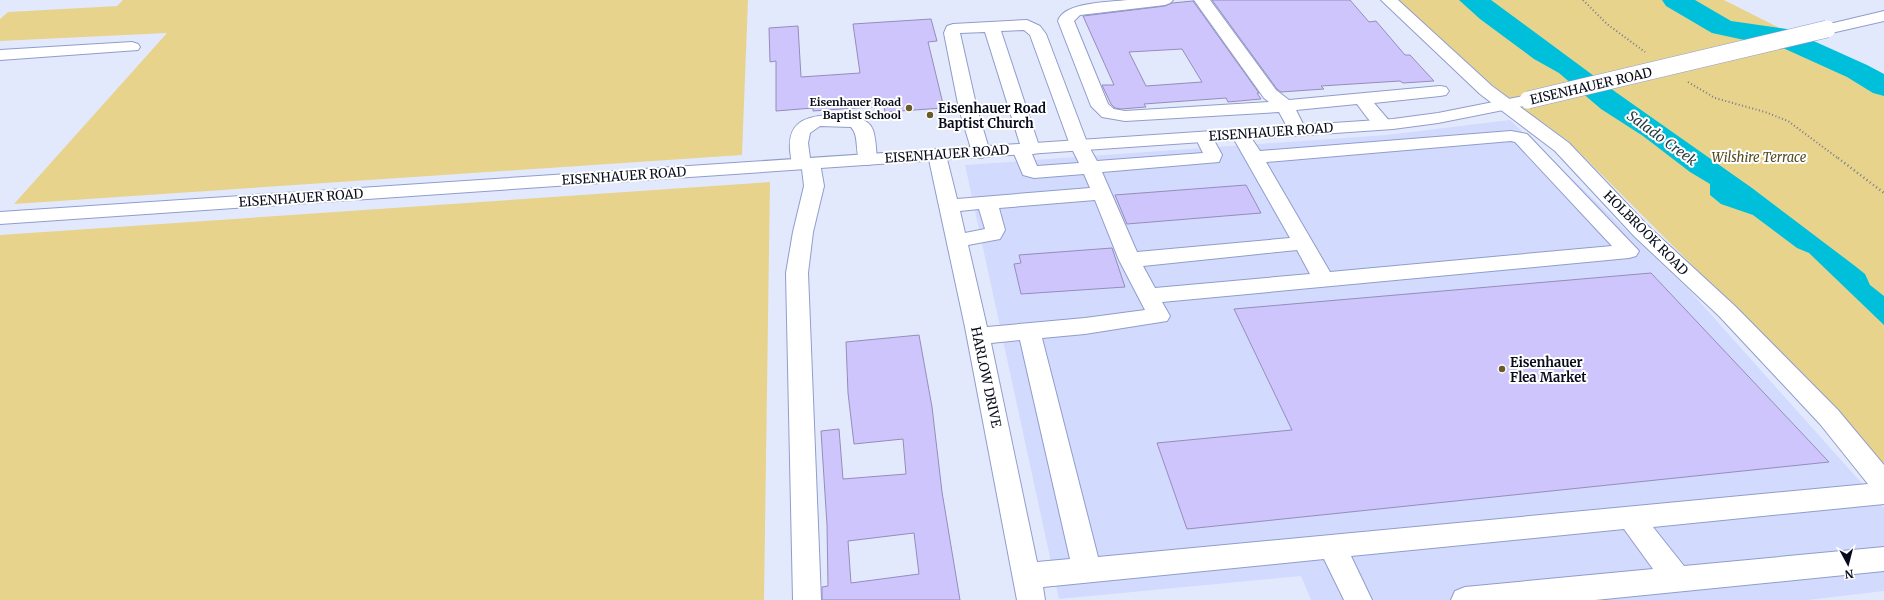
<svg xmlns="http://www.w3.org/2000/svg" width="1884" height="600" viewBox="0 0 1884 600" font-family="Merriweather,serif">
<rect width="100%" height="100%" fill="#e3e9fd"/>
<path fill="#d2dbfd" d="M1510,120L1690,291L1884,508V591L1808,600H1311L1301,576L1059,599L965,165L1386,135Z"/>
<path fill="#e8d38d" d="M123,0H748L742,155L14,204L167,33L0,41V19L8,12L117,6Z
M1395,0H1724L1884,81V466L1836,409L1569,142L1496,88Z
M770,182L764,600H0V235Z"/>
<path fill="#00bfdb" d="M1459,0H1491L1617,93L1752,188L1855,266L1865,274L1870,285L1884,296V325L1809,253L1797,248L1753,215L1721,204L1710,195V184L1690,172L1643,136L1601,109L1559,73L1534,59L1480,19Z"/>
<g fill="none" stroke-linecap="round" stroke-linejoin="round">
<path fill="#00bfdb" fill-rule="evenodd" d="M1662,0H1695L1731,21L1787,29L1867,65L1884,74V96L1873,93L1847,77L1772,43L1749,41L1712,33L1666,6Z"/>
</g>
<path fill="#cfc5fd" stroke="#958cbb" fill-rule="evenodd" d="M1212,0H1350L1369,22L1376,21L1405,55H1410L1434,81L1403,83L1400,81L1321,86L1324,89L1281,92L1277,89Z
M1193,1L1259,93H1257L1261,99L1228,102L1226,98L1144,104L1146,107L1121,109L1115,108L1111,104L1102,85H1114L1083,16L1165,6L1172,3ZM1182,49L1202,82L1146,86L1129,52Z
M931,19L937,41L928,42L944,108L885,112L884,106L813,111V108L776,111V61L770,62L769,28L798,26L801,77L860,73L853,24Z
M1246,185L1261,213L1127,224L1115,195Z
M1112,248L1125,287L1021,294L1014,264L1021,263L1019,255Z
M1651,273L1829,462L1187,529L1157,443L1292,430L1234,309Z
M919,335L932,407L942,492L960,600H822V587L828,586L827,525L821,431L839,429L843,479L906,474L903,439L854,444L848,393L846,342ZM914,533L919,574L851,583L848,541Z"/>
<g fill="none" stroke-linecap="round" stroke-linejoin="round">
<defs>
<path id="minor" d="M1128,0H1173L1170,3L1165,5L1080,15L1074,21L1108,104L1114,109L1125,111L1269,102L1264,98L1194,0H1210L1276,90L1289,100L1440,86L1446,87L1449,91L1446,95L1440,96L1374,103L1392,124L1389,128C1374,132 1366,115 1357,104L1296,110L1306,130L1303,134L1297,135L1291,134L1279,112L1125,121L1102,117L1091,106L1058,21C1063,2 1111,2 1128,0Z
M1381,0H1398L1492,86L1569,143L1648,226L1735,306L1838,410L1884,465V504L1653,527L1684,566L1884,547V571L1595,600H1451L1455,591L1465,587L1653,569L1624,529L1351,556L1372,600H1344L1324,559L1043,587L1045,600H1017L965,327L928,155L930,151L937,149L944,151L946,155L957,199L1090,188L1084,174L1034,178L1023,175L1012,149L1014,145L1020,144L985,32L960,33L977,109L990,152L988,156L981,158L974,156L972,152L959,109L944,33L947,26L953,24L1027,20L1040,26L1046,34L1088,145L1097,161L1203,153L1195,137L1198,133L1204,132L1210,133L1222,155L1219,162L1102,172L1137,252L1290,238L1231,134L1234,130L1240,129L1246,130L1260,151L1511,131L1527,134L1639,251L1636,256L1629,258L1162,302L1170,316L1167,321L1085,334L1042,338L1098,557L1868,484L1820,424L1719,316L1634,236L1555,151L1480,94ZM1024,30L1030,35L1070,145L1079,163L1037,166L1032,154L1038,153L1040,149L1001,31ZM1511,141L1515,142L1612,246L1330,272L1266,162ZM1095,200L1119,260L1145,310L1085,318L987,327L968,245L1000,239L1005,230L999,208ZM979,209L985,229L965,233L960,211ZM1297,250L1310,274L1155,288L1143,266ZM1020,340L1070,559L1037,562L991,343Z
M132,42L138,44L140,47L138,50L0,60V50Z
M827,115C841,115 867,114 873,130C876,139 876,150 877,159L875,163L868,165L861,163C854,152 860,137 851,127L820,126L810,133L808,143L810,158L818,159L820,163L824,186L813,232L808,273L821,600H793L786,273L793,232L804,186L802,169L794,168C791,163 791,157 790,150C788,124 803,117 827,115Z"/>
<path id="major" d="M1884,11V21L1827,34L1821,32L1819,29L1821,26Z
M1528,95L1534,96L1537,100L1534,104L1438,123L1393,129L0,224V212L1393,119L1438,113Z"/>
</defs>
<use href="#minor" stroke="#909dcb" stroke-width="2"/>
<use href="#major" stroke="#909dcb" stroke-width="2"/>
<path stroke="#75798b" stroke-width="2" stroke-dasharray="1 2.5" stroke-linecap="butt" d="M1583,0L1607,24L1645,52
M1688,82L1715,98L1765,112L1788,121L1839,159"/>
<path stroke="#75798b" stroke-width="2.5" stroke-dasharray="1 3" stroke-linecap="butt" d="M1838,158L1884,193"/>
<use href="#minor" fill="#fff" fill-rule="evenodd"/>
<use href="#major" fill="#fff" fill-rule="evenodd"/>
<defs>
<path id="major-bridge" d="M1528,100L1827,29"/>
</defs>
<use href="#major-bridge" stroke="#909dcb" stroke-width="18" stroke-linecap="butt"/>
<use href="#major-bridge" stroke="#fff" stroke-width="17"/>
</g>
<g fill="#695b28" stroke="#fff" stroke-width="1.5">
<circle cx="909" cy="108" r="4"/>
<circle cx="930" cy="115" r="4"/>
<circle cx="1502" cy="369" r="4"/>
</g>
<g text-anchor="middle" dominant-baseline="central" stroke-width="4" stroke-linejoin="round" paint-order="stroke">
<g font-size="11" font-weight="bold" fill="#080b1b" stroke="#fff" text-anchor="end">
<text x="901" y="102">Eisenhauer Road<tspan x="901" dy="13">Baptist School</tspan></text>
</g>
<g font-size="13" fill="#080b1b" stroke="#fff">
<text transform="translate(1591 86) rotate(-13)">EISENHAUER ROAD</text>
<text transform="translate(1271 132) rotate(-4)">EISENHAUER ROAD</text>
<text transform="translate(947 154) rotate(-4)">EISENHAUER ROAD</text>
<text transform="translate(624 176) rotate(-4)">EISENHAUER ROAD</text>
<text transform="translate(301 198) rotate(-4)">EISENHAUER ROAD</text>
<text transform="translate(1646 233) rotate(45)">HOLBROOK ROAD</text>
<text transform="translate(986 377) rotate(78)">HARLOW DRIVE</text>
</g>
<g font-size="13" font-weight="bold" fill="#080b1b" stroke="#fff" text-anchor="start">
<text x="938" y="108">Eisenhauer Road<tspan x="938" dy="15">Baptist Church</tspan></text>
<text x="1510" y="362">Eisenhauer<tspan x="1510" dy="15">Flea Market</tspan></text>
</g>
<g font-size="13" font-style="italic" fill="#55491d" stroke="#fff">
<text x="1759" y="157">Wilshire Terrace</text>
</g>
<g font-size="14" font-style="italic" fill="#243d42" stroke="#fff">
<text transform="translate(1662 138) rotate(36)">Salado Creek</text>
</g>
</g>
<g transform="translate(1848 564) rotate(173)" stroke="#ffffff" stroke-width="3" paint-order="stroke">
<path d="M0-3L7 15L0 10L-7 15Z" fill="#080b1b"/>
<text y="-6" font-size="11" font-weight="bold" text-anchor="middle" fill="#080b1b">N</text>
</g>
</svg>
